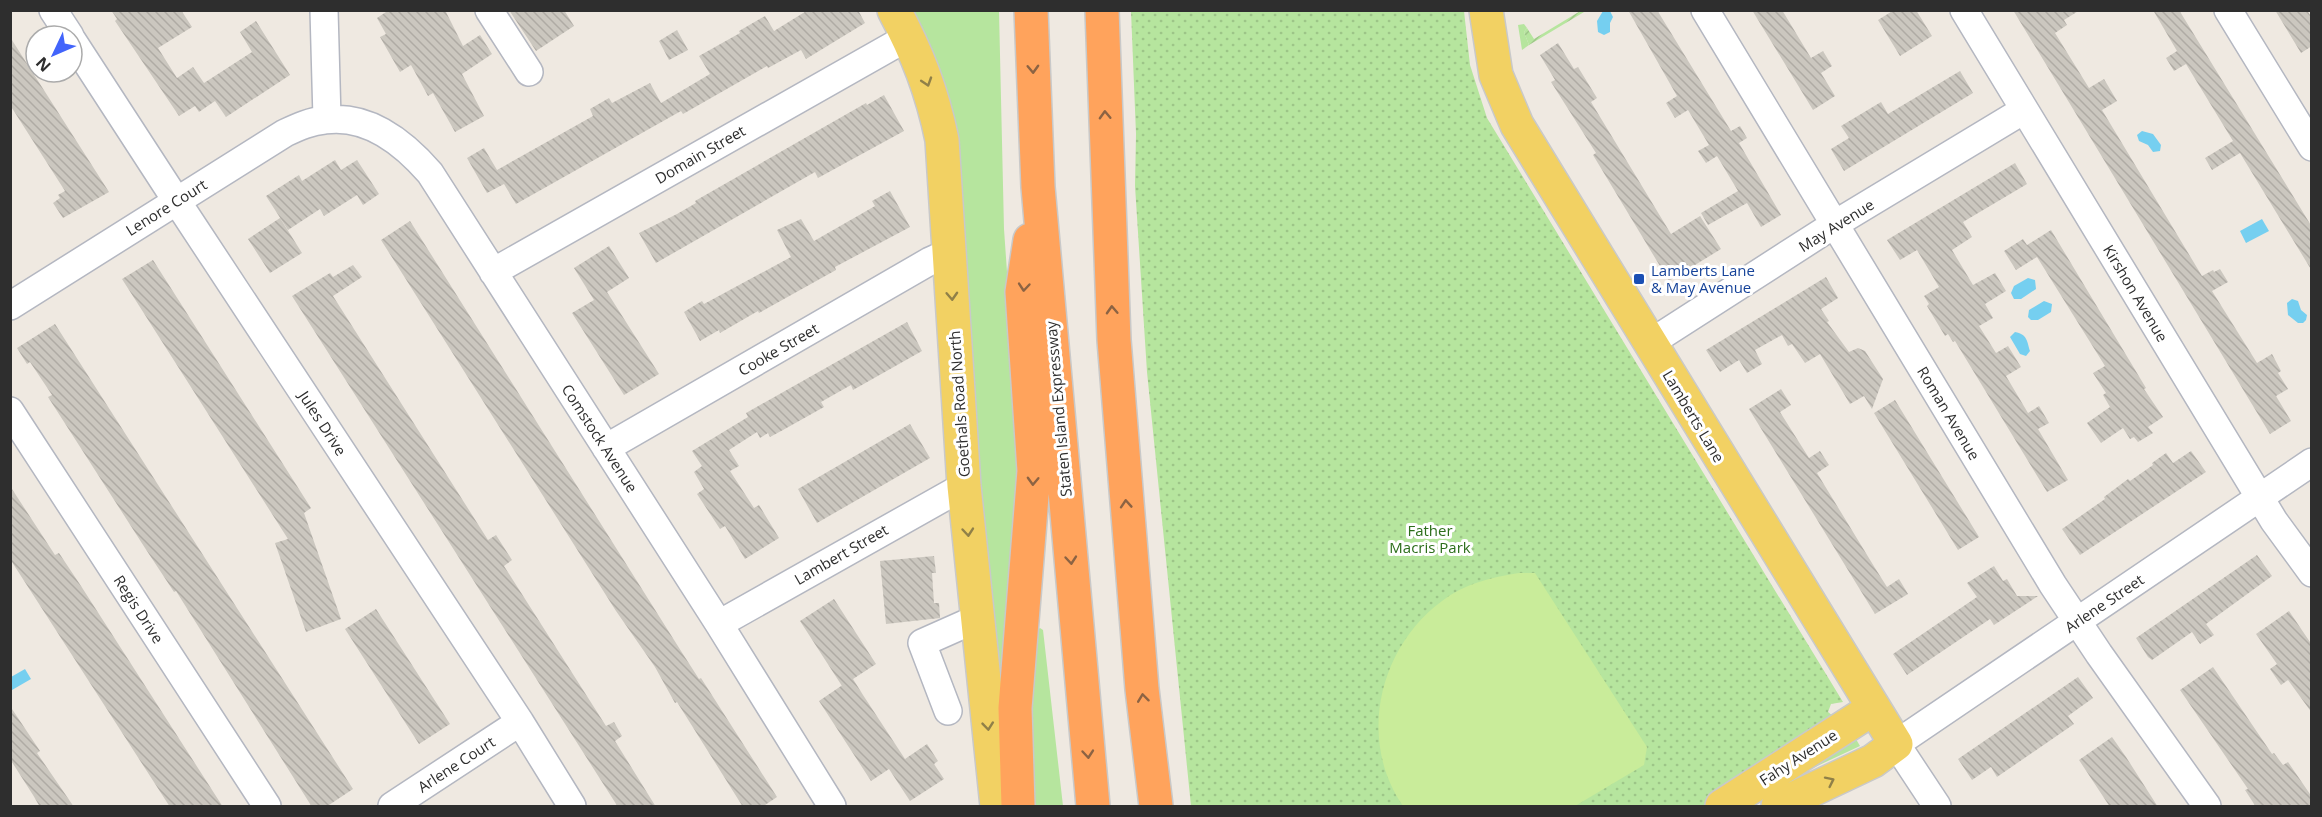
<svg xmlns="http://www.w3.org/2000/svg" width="2322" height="817" viewBox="0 0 2322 817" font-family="'Open Sans',sans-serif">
<defs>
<pattern id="park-dots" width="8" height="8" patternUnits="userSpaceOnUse" patternTransform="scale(1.5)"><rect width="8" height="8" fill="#b6e59e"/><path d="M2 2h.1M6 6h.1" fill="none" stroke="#9dc588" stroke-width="1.8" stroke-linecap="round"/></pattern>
<pattern id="garden-furrows" width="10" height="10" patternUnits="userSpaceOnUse" patternTransform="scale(1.5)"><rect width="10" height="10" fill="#b6e59e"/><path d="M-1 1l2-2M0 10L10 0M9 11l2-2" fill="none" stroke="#9dc588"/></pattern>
<pattern id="building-back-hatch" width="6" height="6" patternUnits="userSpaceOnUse" patternTransform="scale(1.5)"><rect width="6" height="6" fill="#cbc7bf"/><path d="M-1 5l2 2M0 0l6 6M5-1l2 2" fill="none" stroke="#afaba4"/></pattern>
</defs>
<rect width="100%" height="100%" fill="#efe9e1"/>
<path fill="#b6e59e" d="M911,11H999L1004,229L1021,472L1001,695L979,483L953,115C944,78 930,44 911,11Z
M1524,24L1527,28L1524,32L1529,45L1522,50L1518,25Z
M1040,628L1043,630L1063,806H1027L1026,743L1037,630Z
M1853,734L1860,746L1800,774Z"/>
<path fill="url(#park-dots)" d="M1234,10L1242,12L1464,11L1470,65L1487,118L1843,702L1831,704L1828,712L1839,721L1708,806H1191L1147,372L1135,186L1136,134L1131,11Z"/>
<path fill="url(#garden-furrows)" d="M1582,10L1584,12L1529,45L1524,32L1527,28L1534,39Z"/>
<path fill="#c9ec9a" d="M1519,573H1535L1647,747L1644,765L1575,806H1403C1357,740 1379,647 1442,601C1464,584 1491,577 1519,573Z"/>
<path fill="#75cff0" d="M1603,11H1610L1613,17L1610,23V32L1604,35L1598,32L1597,21Z
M2142,131L2153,134L2161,145L2160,151L2153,152L2148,145L2139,141L2137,135Z
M2262,219L2269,231L2246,243L2240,231Z
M2028,278L2035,280L2036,289L2021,299H2014L2011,293L2014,286Z
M2292,299L2298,301L2301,310L2307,315L2306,320L2303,323H2298L2288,315L2287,303Z
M2044,301L2052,304L2051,312L2038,320H2031L2028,317L2029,310Z
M2015,332C2027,334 2027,341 2030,351L2026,356L2020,354L2010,337Z
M25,669L31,679L12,690L11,677Z"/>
<path fill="url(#building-back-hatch)" d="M111,10H181L192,27L158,48L177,78L193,67L204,83L252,52L240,32L256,21L290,75L226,117L215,101L199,112L195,106L179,116L115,21L117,19Z
M389,10H445L463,46L480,35L492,54L462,74L484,116L455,132L433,93L428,96L411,65L400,72L380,37L386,34L377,18Z
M509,10H564L574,26L536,51Z
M808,10H858L865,23L806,59L801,50L768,68L767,66L683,114L681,111L516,204L504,184L487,193L467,158L484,148L497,170L593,116L590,109L609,98L612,103L650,83L661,103L710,74L699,56L740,33L739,31L765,16L774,31Z
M1628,10H1657L1731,131L1740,126L1747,138L1739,143L1781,215L1761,227L1747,203L1708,225L1701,213L1738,191L1717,156L1706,163L1698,151L1709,145L1688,110L1675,118L1666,103L1677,96Z
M1752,10H1782L1811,58L1823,51L1832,66L1821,73L1835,96L1813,110Z
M1894,10H1916L1932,36L1900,56L1878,20Z
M2013,10H2080L2064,20L2067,25L2055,33L2089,88L2104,79L2117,101L2102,110L2202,276L2213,270L2214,272L2220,269L2228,282L2212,291L2257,363L2272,354L2281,371L2278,373L2288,389L2276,396L2291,421L2270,434Z
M2153,10H2179L2312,227V271L2240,153L2212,170L2205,158L2233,141L2186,64L2174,71L2166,58L2177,51Z
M2275,10H2307L2312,18V46L2301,53Z
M677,30L688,50L669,60L659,41Z
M10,37L109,192L63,218L53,203L60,198L58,195L65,191L10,105Z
M1558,43L1574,69L1578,67L1597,98L1591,102L1671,234L1700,216L1721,249L1669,281L1593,155L1596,153L1551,82L1555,80L1540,55Z
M1960,71L1973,93L1844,171L1831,149L1849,138L1841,126L1881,102L1888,114Z
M884,95L904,131L818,178L815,172L656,263L639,233L677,214L696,203L695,201L866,103L867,105Z
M335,160L341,170L357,160L379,194L363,205L357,195L324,216L320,209L288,230L266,196L299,175L302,181Z
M2015,163L2027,184L1963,222L1972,237L1952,250L1973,285L1995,273L2006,291L1985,304L1993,318L1979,326L1996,353L2008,346L2021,367L2006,376L2028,413L2039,406L2049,423L2038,429L2068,480L2047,492L1955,341L1953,342L1948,334L1945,336L1927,306L1929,304L1924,296L1939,287L1917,250L1900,260L1887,240Z
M890,191L910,227L835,267L836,270L759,313L758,311L720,333L719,330L700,341L684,312L702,301L704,304L791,257L777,230L801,219L814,241L875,206L872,201Z
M280,218L302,253L270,273L248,239Z
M410,221L681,651L699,679L701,678L777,797L762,807H743L677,702L675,703L655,667L616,611L381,240Z
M2051,230L2146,388L2144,389L2163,417L2148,427L2153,433L2138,442L2134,437L2130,439L2123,428L2101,443L2087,423L2110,407L2103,395L2106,393L2093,373L2105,366L2037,257L2016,270L2004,251L2023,239L2027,245Z
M609,246L629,278L607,292L659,374L624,395L572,313L594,300L574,268Z
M153,260L311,508L304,513L341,619L306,632L275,543L288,539L122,279Z
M353,265L362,277L333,296L488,540L496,535L512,560L504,566L606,726L614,722L622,736L615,741L656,807H618L292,296L330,273L333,277Z
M1826,277L1838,298L1821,309L1829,321L1827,322L1849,352L1858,348L1865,351L1883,379L1872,409L1864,396L1850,404L1820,354L1805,363L1792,344L1788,346L1782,335L1755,350L1762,364L1747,373L1739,360L1720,372L1706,350Z
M907,322L922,351L853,390L851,385L821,402L824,407L783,430L770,437L768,433L760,438L757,432L729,450L739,466L730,471L754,508L759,505L779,538L745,559L725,526L720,529L697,494L704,489L694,472L702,466L692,451L748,417L746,413Z
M55,324L353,789L326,807H312L176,591L174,592L145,548L48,397L52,395L30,362L27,364L17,348Z
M1781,389L1791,405L1780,412L1809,458L1820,451L1829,465L1817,473L1875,568L1887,587L1899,579L1908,594L1875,614L1749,409Z
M1895,400L1979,537L1958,550L1874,413Z
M910,424L930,458L817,523L798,489Z
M2191,451L2206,472L2080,555L2062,529L2105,499L2104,497L2128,479L2130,481L2153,465L2152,463L2166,453L2173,463Z
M10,486L55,555L59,553L81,586L223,807H170L10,559Z
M2257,555L2272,576L2206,624L2214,635L2200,644L2192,632L2152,660L2148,657L2136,638Z
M934,556L936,573H932L934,603H939L940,618L886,624L880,561Z
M1994,566L2003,581L2007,579L2017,596H2038L1994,625L1990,619L1907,675L1893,654L1977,597L1967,583Z
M834,599L876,664L853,679L863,695L905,759L927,744L938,761L934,764L944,779L910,801L889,769L871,781L819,701L844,684L842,686L800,621Z
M376,609L450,724L419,744L345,629Z
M2289,611L2312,645V713L2288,680L2281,685L2270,669L2277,664L2256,634Z
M2213,667L2272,754L2274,753L2283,765L2288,762L2312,797V807H2256L2245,790L2248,789L2180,690Z
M2078,677L2093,698L2068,716L2074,724L1997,777L1991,767L1972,780L1958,759Z
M10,706L40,751L37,753L74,807H40L33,795L10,759Z
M2112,737L2126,757L2158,807H2110L2079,760Z"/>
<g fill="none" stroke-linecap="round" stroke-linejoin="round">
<defs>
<path id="minor" d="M53,10L70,36
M324,10L327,119
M489,10L529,72
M1705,10L2053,585L2099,654L2207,806
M1964,10L2274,521L2312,573
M2228,10L2312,147
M72,40L176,200L520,722L572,806
M493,272L908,37
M10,306L285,133C298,127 311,121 325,120C368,114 404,143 430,173L719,624L832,806
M1650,343L1835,224L2024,110
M10,411L267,806
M606,448L930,261L950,252
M719,624L964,486
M948,711L922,643L976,619
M392,806L520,722
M1937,806L1896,744L2312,462"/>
<path id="major" d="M894,10C917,53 932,91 942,140L964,486L997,806
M1486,10L1496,75L1517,125L1896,744L1873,761L1778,806
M1722,806L1874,708"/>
<path id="highway" d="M1031,10L1038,187L1093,806
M1102,10L1114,340L1142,689L1156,806
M1018,806L1015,708L1034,471L1022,292L1030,240"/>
</defs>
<use href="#minor" stroke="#b4b7c1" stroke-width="30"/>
<use href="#major" stroke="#c9c9c9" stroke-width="36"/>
<use href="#highway" stroke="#c9c9c9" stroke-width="36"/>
<use href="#minor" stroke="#fff" stroke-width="27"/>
<use href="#major" stroke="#f2d163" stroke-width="33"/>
<use href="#highway" stroke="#ffa35c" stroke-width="33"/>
</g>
<defs><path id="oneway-chevron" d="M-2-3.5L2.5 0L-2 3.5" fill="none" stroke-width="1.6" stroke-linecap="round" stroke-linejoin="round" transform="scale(1.5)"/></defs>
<g stroke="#8c6343">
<use href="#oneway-chevron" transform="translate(1033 69) rotate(88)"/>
<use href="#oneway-chevron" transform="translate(1105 115) rotate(-92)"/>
<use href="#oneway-chevron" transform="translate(1024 287) rotate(95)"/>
<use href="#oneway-chevron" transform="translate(1112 310) rotate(-93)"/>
<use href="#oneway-chevron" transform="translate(1033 481) rotate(92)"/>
<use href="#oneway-chevron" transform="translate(1126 504) rotate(-94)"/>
<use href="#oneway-chevron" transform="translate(1071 560) rotate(85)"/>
<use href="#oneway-chevron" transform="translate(1143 698) rotate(-97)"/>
<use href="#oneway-chevron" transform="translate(1088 754) rotate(85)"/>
</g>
<g stroke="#908048">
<use href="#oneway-chevron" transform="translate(927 82) rotate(72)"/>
<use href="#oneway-chevron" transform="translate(952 296) rotate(87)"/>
<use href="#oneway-chevron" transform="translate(968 532) rotate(85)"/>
<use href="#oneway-chevron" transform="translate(988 726) rotate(84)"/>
<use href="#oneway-chevron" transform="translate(1830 781) rotate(-26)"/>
</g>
<rect fill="#1a4fb4" stroke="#fff" stroke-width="2" x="1633" y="273" width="12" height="12" rx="3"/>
<g text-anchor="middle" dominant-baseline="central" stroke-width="6" stroke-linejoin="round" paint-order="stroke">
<g font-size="15" fill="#2e2e2e" stroke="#fff">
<text transform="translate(700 154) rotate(-30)">Domain Street</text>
<text transform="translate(166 207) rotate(-32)">Lenore Court</text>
<text transform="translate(1836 225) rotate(-32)">May Avenue</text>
<text transform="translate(2136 293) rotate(59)">Kirshon Avenue</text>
<text transform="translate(778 349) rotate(-30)">Cooke Street</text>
<text transform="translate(959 404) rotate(-94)">Goethals Road North</text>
<text transform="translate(1058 409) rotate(-95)">Staten Island Expressway</text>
<text transform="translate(1949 413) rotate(59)">Roman Avenue</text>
<text transform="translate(1694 416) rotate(59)">Lamberts Lane</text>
<text transform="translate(323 423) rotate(57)">Jules Drive</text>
<text transform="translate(600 438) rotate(57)">Comstock Avenue</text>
<text transform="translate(841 554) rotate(-30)">Lambert Street</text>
<text transform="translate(2104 603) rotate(-34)">Arlene Street</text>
<text transform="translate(139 609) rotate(57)">Regis Drive</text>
<text transform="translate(1798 757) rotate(-33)">Fahy Avenue</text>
<text transform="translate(456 764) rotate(-33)">Arlene Court</text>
</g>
<g font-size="15" fill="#164399" stroke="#fff" text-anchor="start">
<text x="1651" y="270">Lamberts Lane<tspan x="1651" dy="17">&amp; May Avenue</tspan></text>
</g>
<g font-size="15" fill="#2c6e1b" stroke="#fff">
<text x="1430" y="530">Father<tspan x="1430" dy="17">Macris Park</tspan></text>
</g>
</g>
<rect width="2322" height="817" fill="none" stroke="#2e2e2e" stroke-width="24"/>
<g transform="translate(54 54) rotate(226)"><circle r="28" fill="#ffffff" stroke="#ababab" stroke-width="1.5"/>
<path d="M0-4.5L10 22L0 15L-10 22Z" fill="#4264fb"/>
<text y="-9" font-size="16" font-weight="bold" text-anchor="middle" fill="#2e2e2e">N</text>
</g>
</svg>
